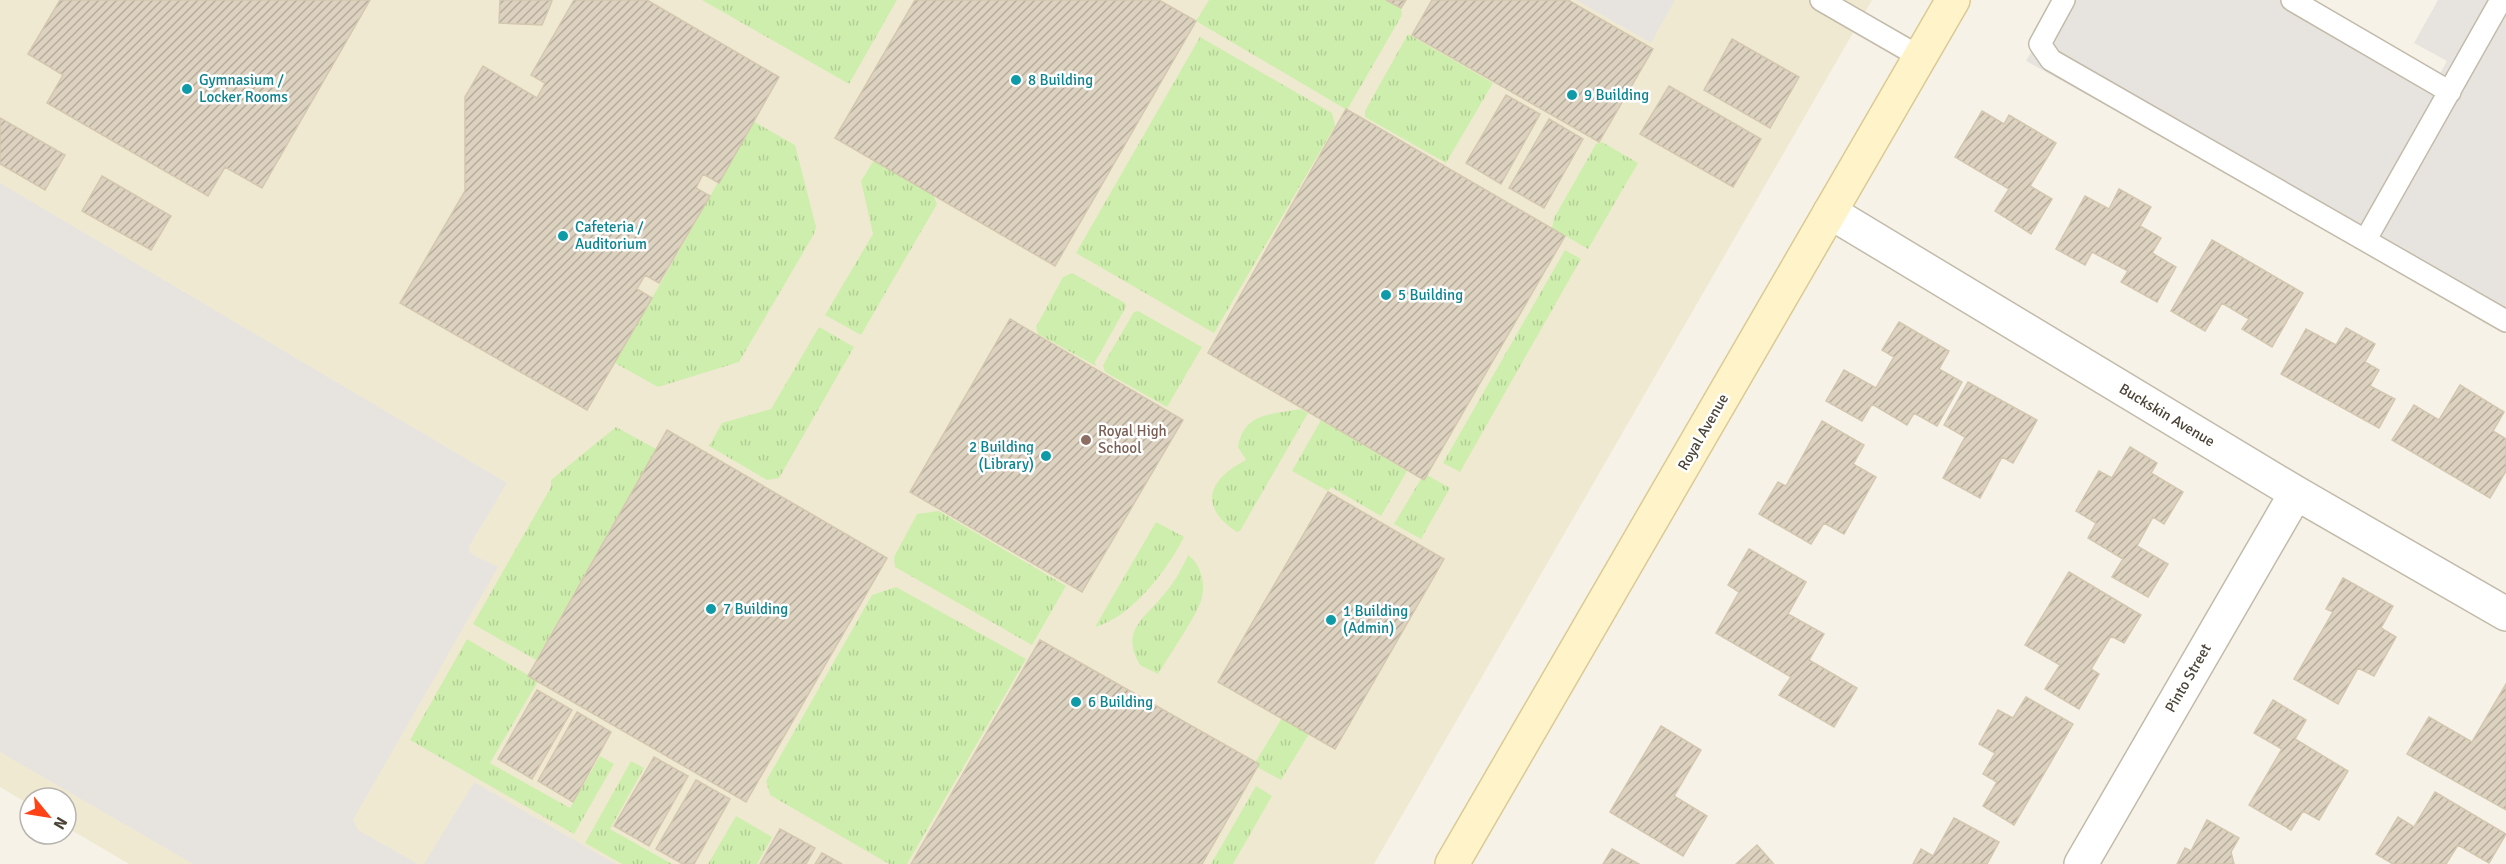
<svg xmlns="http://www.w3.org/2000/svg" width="2506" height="864" viewBox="0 0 2506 864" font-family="Signika,sans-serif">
<defs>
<pattern id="grass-tufts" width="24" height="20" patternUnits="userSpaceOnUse" patternTransform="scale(1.5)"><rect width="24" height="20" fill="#ceeead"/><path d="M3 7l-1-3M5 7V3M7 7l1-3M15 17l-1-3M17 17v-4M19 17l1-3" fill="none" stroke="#b2cd95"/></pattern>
<pattern id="building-hatch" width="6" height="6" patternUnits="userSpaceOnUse" patternTransform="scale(1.5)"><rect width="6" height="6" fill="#dcd2bf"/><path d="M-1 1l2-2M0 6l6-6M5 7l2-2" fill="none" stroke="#b4ac9c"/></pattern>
</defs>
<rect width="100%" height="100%" fill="#f6f2e8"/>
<path fill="#f0e9d1" d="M0,0H1872L1374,864H129L66,827V798H30V805L0,787Z"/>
<path fill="url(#grass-tufts)" d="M702,0H897L849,84Z
M1209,0H1386L1401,8L1402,15L1347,110L1196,21Z
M1408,34L1493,83L1446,163L1365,117V111Z
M1200,37L1332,113L1335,126L1214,333L1076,253Z
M753,121L795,145L816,227L814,234L739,362L658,387L615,363Z
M1602,142L1638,163L1588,249L1552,228L1554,218L1596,144Z
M874,160L933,194L937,204L861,335L825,315L873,234L861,181Z
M1565,250L1581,259L1460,472L1443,463Z
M1072,273L1125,303L1126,307L1095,362L1096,366L1038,334L1036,327L1063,277Z
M1138,311L1202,347L1167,407L1105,372L1103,365L1134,312Z
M819,327L854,347L779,478L767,480L709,446L722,423L771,409Z
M1300,409L1308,413L1240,531L1237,532C1197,506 1209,479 1246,460L1238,447C1244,412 1271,415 1300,409Z
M1321,420L1407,471L1381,516L1331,487L1328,491L1292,471Z
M616,427L656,449L536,660L473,624L551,487V480Z
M1427,475L1450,488L1421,539L1394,524L1421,479L1424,480Z
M939,511L1066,586L1032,645L895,567L894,557L917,514Z
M1156,522L1184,537C1168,569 1131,618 1095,627Z
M1188,555C1201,564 1205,582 1202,597C1201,609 1167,659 1158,674L1140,665C1121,633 1141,621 1160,599C1172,586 1181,571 1188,555Z
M896,587L1026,659L907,864H889L770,795L766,781L872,595Z
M467,639L538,681L490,763L570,808L600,756L614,764L574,834L410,740Z
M1282,718L1309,734L1281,780L1257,767L1255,763Z
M631,761L644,768L610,829L672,864H622L585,843Z
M1256,786L1272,796L1233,864H1211Z
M736,816L772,837L757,864H708Z"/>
<path fill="#e7e4e0" d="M1576,0H1675L1651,43Z
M2060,0H2282L2433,86L2447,61L2414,43L2438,0H2506V327L2026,61Z
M0,183L507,483L470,545L469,551L473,555L498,567L353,820L358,830L418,864H193L0,752Z
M474,782L616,864H424Z"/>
<path fill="url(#building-hatch)" stroke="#d4c7af" stroke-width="1.5" d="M60,0H370L262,188L225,167L208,196L47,103L63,75L28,54Z
M500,0H551L552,1L542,25L499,23Z
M574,0H647L779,77L719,183L703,174L696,188L710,196L659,283L645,275L637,289L652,298L587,410L400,303L465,191V97L483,66L537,98L545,83L531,75Z
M915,0H1159L1196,21L1055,266L835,138Z
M1386,0H1406L1401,8Z
M1432,0H1568L1653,49L1599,142L1412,35Z
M1732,39L1799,77L1770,128L1704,90Z
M1669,86L1761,139L1733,187L1640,134Z
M1506,95L1540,114L1501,184L1466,163Z
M1346,109L1565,236L1424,480L1208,353Z
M1982,111L2004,124L2009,115L2056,143L2030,186L2052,199L2031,234L1995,211L2009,189L1955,157Z
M0,118L65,155L45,190L0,164Z
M1549,119L1583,139L1544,208L1509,188Z
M102,176L171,216L151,250L82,211Z
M2119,189L2151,207L2140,226L2161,238L2152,253L2176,267L2157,302L2121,282L2128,271L2092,252L2085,265L2056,249L2085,196L2109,209Z
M2212,240L2303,293L2272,347L2242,329L2249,319L2222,303L2205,331L2171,311Z
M1010,319L1183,420L1082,592L910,492Z
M1899,322L1949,351L1939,369L1962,382L1937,426L1914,413L1907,425L1872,404L1862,421L1826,401L1844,370L1876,388L1894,357L1882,350Z
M2346,328L2375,344L2365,362L2379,370L2370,386L2395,399L2379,428L2281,374L2306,329L2336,345Z
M1968,382L2037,420L2013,463L2002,457L1980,498L1943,478L1965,437L1944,425Z
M2460,385L2504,412L2493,431L2506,439V471L2490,498L2392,440L2414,405L2439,420Z
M1822,421L1864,445L1853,464L1876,477L1844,534L1824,523L1811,544L1759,514L1778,482L1786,486Z
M667,430L887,558L746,802L528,676Z
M2130,447L2157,463L2151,473L2183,492L2164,524L2153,517L2137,546L2168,564L2148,597L2112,577L2123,559L2088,538L2096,523L2076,511L2099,471L2112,478Z
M1328,492L1444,559L1335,749L1218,682Z
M1749,549L1806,582L1788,614L1824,634L1809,660L1857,688L1834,727L1779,695L1791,677L1716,633L1739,592L1728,585Z
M2069,572L2141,615L2124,643L2111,636L2091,669L2099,674L2079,709L2045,689L2060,665L2025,645Z
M2343,578L2393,606L2381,628L2396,637L2374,676L2358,668L2338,704L2294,679L2333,612L2326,609Z
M1040,640L1259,764L1202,864H911Z
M2506,684V810L2407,754L2429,717L2472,742Z
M537,690L572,710L532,779L498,759Z
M2026,697L2073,724L2014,825L1983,806L1997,782L1983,774L1995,753L1979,744L1998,710L2013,718Z
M2273,700L2306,720L2295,739L2348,771L2319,820L2303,811L2291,830L2249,805L2282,749L2254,733Z
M577,712L611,732L573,802L538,781Z
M1661,726L1701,750L1674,796L1707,816L1683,856L1610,812Z
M654,757L688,776L649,846L614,826Z
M696,780L730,799L694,864H683L656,849Z
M2435,792L2506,834L2489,863L2458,845L2446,864H2393L2376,854L2398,817L2414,827Z
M1954,818L1999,842L1987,864H1913L1921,849L1933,856Z
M2207,820L2239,838L2231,852L2234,864H2177L2185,848L2191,851Z
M780,829L815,848L806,864H760Z
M1757,845L1773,863L1736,864Z
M1612,849L1639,864H1603Z
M822,853L842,864H815Z"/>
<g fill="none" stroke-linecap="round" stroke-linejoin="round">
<defs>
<path id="service" d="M1821,0L1920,57
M2064,0L2040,44L2051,60L2506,321
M2292,0L2450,92
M2366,239L2501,0"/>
<path id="minor" d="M1830,212L2296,493L2506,614
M2081,864L2296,493"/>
<path id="secondary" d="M1452,864L1953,0"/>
</defs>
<use href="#service" stroke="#c3bbaa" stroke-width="24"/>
<use href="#minor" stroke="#c3bbaa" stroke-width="36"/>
<use href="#secondary" stroke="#daca93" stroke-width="36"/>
<use href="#service" stroke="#fff" stroke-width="21"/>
<use href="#minor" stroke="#fff" stroke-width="33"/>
<use href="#secondary" stroke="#fff4c9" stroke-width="33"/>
</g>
<g fill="#0f9aa8" stroke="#fff" stroke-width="2">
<circle cx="1016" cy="80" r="6"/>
<circle cx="187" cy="89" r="6"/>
<circle cx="1572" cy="95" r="6"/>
<circle cx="563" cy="236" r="6"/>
<circle cx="1386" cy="295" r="6"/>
<circle cx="1046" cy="456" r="6"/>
<circle cx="711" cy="609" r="6"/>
<circle cx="1331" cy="620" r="6"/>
<circle cx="1076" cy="702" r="6"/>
</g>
<circle fill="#8d6e63" stroke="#fff" stroke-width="2" cx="1086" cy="440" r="6"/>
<g text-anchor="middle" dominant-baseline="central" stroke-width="5" stroke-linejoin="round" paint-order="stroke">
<g font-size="15" fill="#0d838f" stroke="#fff" text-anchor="start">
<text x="199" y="80">Gymnasium /<tspan x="199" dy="17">Locker Rooms</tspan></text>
<text x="1028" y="80">8 Building</text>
<text x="1584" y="95">9 Building</text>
<text x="575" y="227">Cafeteria /<tspan x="575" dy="17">Auditorium</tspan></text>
<text x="1398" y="295">5 Building</text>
<text x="1034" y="447" text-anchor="end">2 Building<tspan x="1034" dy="17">(Library)</tspan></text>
<text x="723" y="609">7 Building</text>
<text x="1343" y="611">1 Building<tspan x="1343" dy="17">(Admin)</tspan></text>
<text x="1088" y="702">6 Building</text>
</g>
<g font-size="15" fill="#4a4336" stroke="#fff">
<text transform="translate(2167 415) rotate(31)">Buckskin Avenue</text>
<text transform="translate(1703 432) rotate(-60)">Royal Avenue</text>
<text transform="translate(2188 678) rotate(-60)">Pinto Street</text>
</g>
<g font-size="15" fill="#785e54" stroke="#fff" text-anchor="start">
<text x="1098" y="431">Royal High<tspan x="1098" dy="17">School</tspan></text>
</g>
</g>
<g transform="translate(48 816) rotate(120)"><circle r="28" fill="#ffffff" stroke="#b7b4af" stroke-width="1.5"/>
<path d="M0-4.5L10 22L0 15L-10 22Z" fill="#ff4316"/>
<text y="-9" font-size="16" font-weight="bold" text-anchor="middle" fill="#4a4336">N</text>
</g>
</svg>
